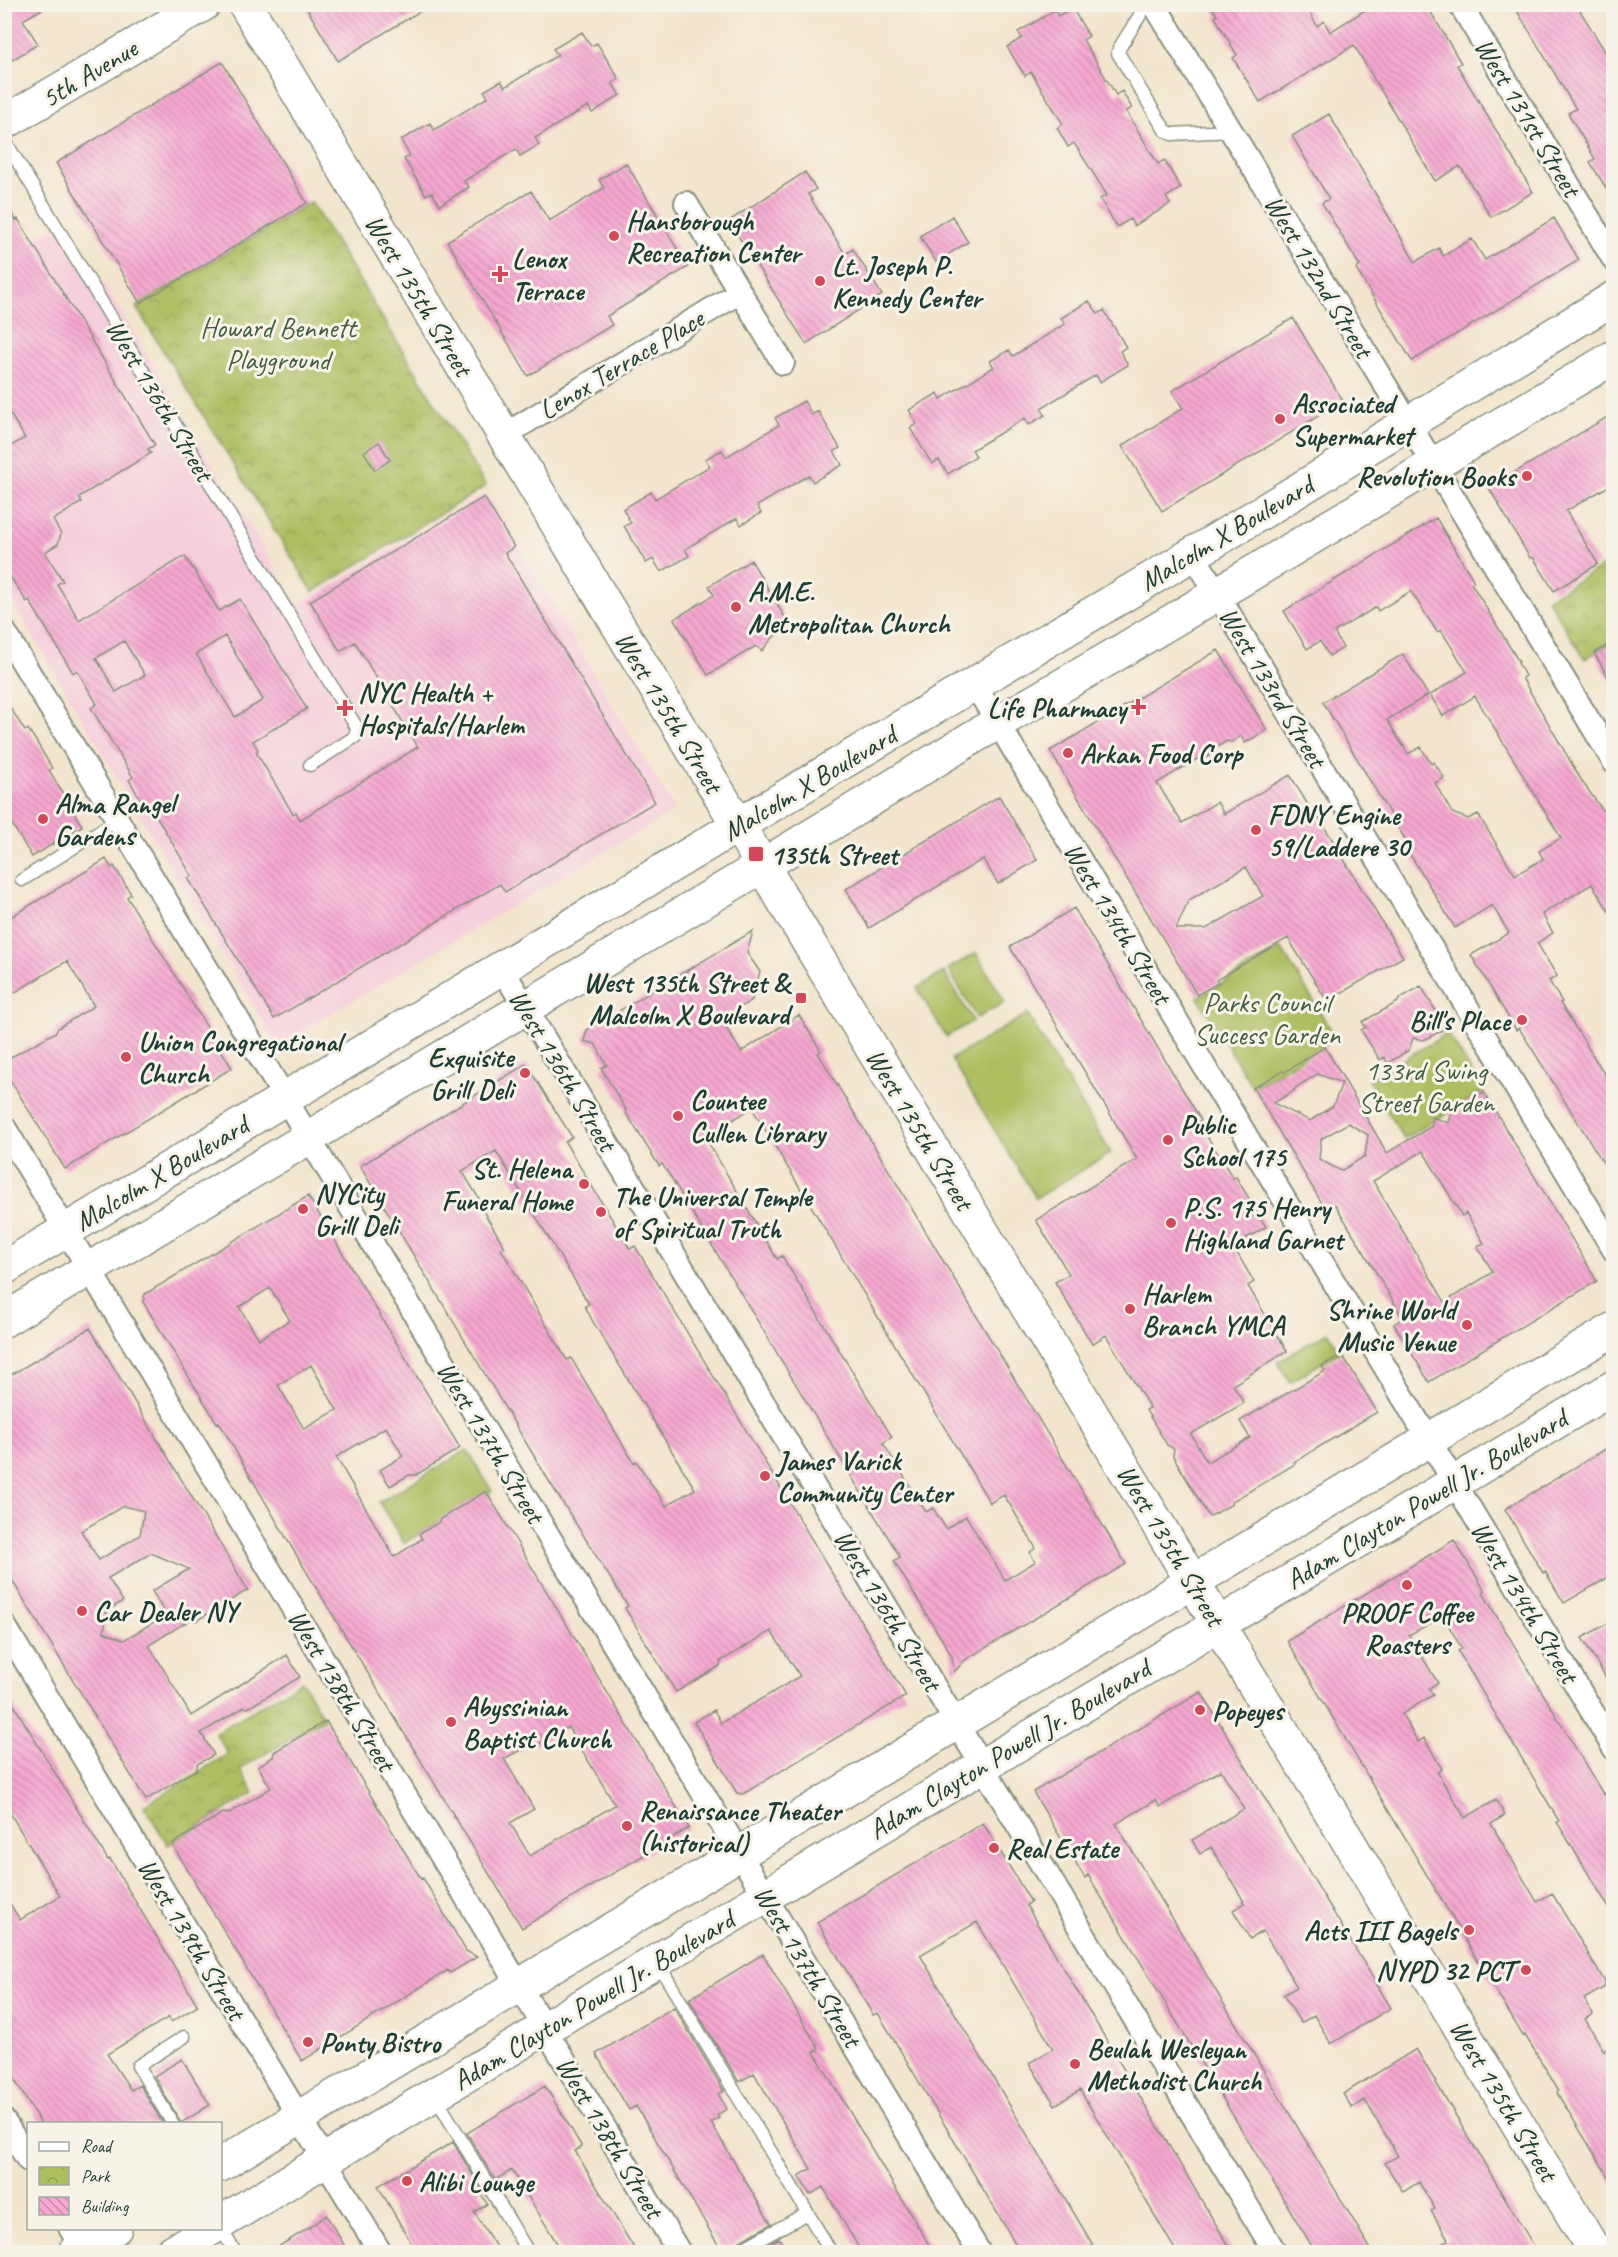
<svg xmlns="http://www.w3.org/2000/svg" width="1618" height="2257" viewBox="0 0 1618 2257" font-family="Caveat,sans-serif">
<defs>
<pattern id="park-crowns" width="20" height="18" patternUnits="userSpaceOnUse" patternTransform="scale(1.5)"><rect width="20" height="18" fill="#adbe61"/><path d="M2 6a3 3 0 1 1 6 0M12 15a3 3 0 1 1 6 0" fill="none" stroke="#8c9c51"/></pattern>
<pattern id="building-back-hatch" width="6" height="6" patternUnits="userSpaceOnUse" patternTransform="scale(1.5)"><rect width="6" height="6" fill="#f7a7d2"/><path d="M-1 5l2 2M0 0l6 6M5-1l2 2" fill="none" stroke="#c789ab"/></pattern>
</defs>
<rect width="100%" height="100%" fill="#f7f3e8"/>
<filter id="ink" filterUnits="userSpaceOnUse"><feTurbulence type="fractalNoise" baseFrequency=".0167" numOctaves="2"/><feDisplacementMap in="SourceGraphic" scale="12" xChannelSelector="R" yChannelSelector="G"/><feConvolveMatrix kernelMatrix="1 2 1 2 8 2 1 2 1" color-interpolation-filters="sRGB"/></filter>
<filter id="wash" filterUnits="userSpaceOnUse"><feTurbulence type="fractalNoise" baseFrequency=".008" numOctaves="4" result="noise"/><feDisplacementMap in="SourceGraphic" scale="24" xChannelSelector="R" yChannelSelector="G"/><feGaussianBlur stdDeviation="1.35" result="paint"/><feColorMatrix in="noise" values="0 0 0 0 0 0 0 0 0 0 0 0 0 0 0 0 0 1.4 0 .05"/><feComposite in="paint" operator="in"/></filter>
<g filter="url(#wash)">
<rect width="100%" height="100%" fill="#f3e5cd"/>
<path fill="#f5cfdc" d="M66,220L297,605L486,493L675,810L277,1045L5,589L4,257Z"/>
<path fill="#adbe61" stroke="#667e4a" stroke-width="1.5" d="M1281,948L1336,1038L1253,1088L1198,998Z
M976,953L1005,1002L977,1018L948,969Z
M944,972L973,1021L946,1037L917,988Z
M1027,1014L1111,1153L1036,1198L951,1059Z
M1448,1033L1483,1092L1404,1139L1368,1080Z
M1328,1332L1340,1352L1290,1382L1277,1362Z
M467,1450L492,1491L404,1543L379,1502Z"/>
<path fill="url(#park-crowns)" stroke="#667e4a" stroke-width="1.5" d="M311,202L486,486L313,592L136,307Z
M1613,560V641L1585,659L1547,599Z
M302,1681L324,1719L240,1769L254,1793L168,1845L144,1806L228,1754L215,1733Z"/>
<g id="blocks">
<path fill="url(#building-back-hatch)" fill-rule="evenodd" d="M4,4H50L23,20L38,44L4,65Z
M304,4H432L338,61Z
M1210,4H1305L1317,26L1324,21L1330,32L1367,9L1368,4H1426L1461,63L1457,65L1533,192L1491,217L1460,166L1435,181L1354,45L1260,102L1233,58L1237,55L1215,17L1217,16Z
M1513,4H1576L1614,66V201L1590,162L1595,159L1568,113L1576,109Z
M1072,8L1089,36L1083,40L1116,95L1122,91L1132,108L1126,111L1158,164L1164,160L1181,188L1166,197L1170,204L1134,226L1130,219L1117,227L1100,199L1107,195L1074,143L1068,147L1057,128L1063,124L1031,72L1025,76L1007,47L1022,38L1018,32L1055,10L1058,16Z
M582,32L591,46L597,43L619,79L612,83L620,95L592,113L588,106L535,138L539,145L520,156L516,149L464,181L469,187L440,205L432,192L426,195L404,159L410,156L401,140L430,123L434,130L488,97L484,91L501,81L505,87L558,55L553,49Z
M222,62L307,203L140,303L56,163Z
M1329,114L1415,262L1439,248L1443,256L1472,239L1485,260L1554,218L1579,260L1412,361L1356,269L1360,266L1322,203L1329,199L1292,136Z
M626,163L688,267L607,316L612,325L528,376L447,241L531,191L549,221L604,188L599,180Z
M805,172L816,189L808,194L845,254L853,249L882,295L806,344L729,221Z
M4,201L16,220L18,219L155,445L148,449L151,453L79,497L82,502L53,520L61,534L58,544L45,552L63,581L57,584L79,620L185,556L219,611L240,599L307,709L253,741L258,750L256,752L293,814L296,812L300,820L418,747L355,642L340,651L310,601L484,497L514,547L505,553L655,802L505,892L500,884L274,1019L188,878L192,876L154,812L150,815L129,780L133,777L91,708L97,704L77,670L73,673L29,600L27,602L4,568V450L25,438L4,404ZM225,636L263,700L235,717L196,654ZM124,641L145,675L116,692L96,658Z
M952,216L968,242L936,262L920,236Z
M1089,301L1098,314L1104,310L1126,347L1120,351L1128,365L1100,382L1096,375L1041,408L1045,415L1029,425L1025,418L972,450L976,456L948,474L939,460L932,464L910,428L917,424L909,410L938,393L941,399L994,367L990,361L1009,350L1013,356L1065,324L1061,318Z
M1293,318L1343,401L1162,511L1122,446L1183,408L1172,391Z
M804,401L812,415L818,411L840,448L834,451L842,465L813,482L809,475L757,506L761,513L741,525L737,518L685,549L689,556L661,572L653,559L646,563L624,526L631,523L623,509L651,492L655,499L710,466L705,459L722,450L726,457L779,425L775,418Z
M1614,413V483L1566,511L1598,564L1554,591L1533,557L1530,558L1489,488Z
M379,442L390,460L375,470L364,452Z
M1436,518L1474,581L1471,583L1519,662L1518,663L1525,676L1522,678L1583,783L1604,812L1614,806V919L1592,884L1542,914L1553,933L1537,943L1557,976L1549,981L1562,1002L1560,1003L1614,1089V1180L1519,1028L1516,1030L1471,955L1509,933L1492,905L1455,928L1408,851L1411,849L1323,702L1403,654L1428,695L1387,720L1408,754L1421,747L1431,764L1434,762L1444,778L1435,783L1452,813L1468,819L1478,814L1515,875L1543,859L1539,851L1561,838L1475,696L1443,716L1430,695L1467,672L1441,630L1437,632L1411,591L1378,611L1376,607L1334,632L1343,648L1329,656L1320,641L1307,649L1284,611Z
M751,560L790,626L774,636L762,651L756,646L708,675L674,619L714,595L709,586Z
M1614,642V687L1594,653Z
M1218,650L1267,730L1245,743L1241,736L1232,742L1227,741L1210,751L1209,756L1203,760L1197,759L1157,783L1182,823L1217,802L1224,814L1290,775L1317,820L1319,818L1403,957L1327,1001L1288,938L1216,980L1218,983L1197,995L1050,751ZM1246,867L1263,896L1206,929H1176L1189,900Z
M4,698L25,731L28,729L36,741L52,768L49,770L82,826L32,857L4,811Z
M999,796L1037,860L998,884L983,859L869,928L846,889Z
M106,859L111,868L114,866L131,894L127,897L232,1068L65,1169L4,1070V1061L56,1032L58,1028L94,1006L67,961L4,999V921Z
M1074,908L1201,1120L1198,1122L1233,1178L1236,1177L1266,1227L1233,1246L1254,1282L1248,1286L1287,1351L1233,1385L1244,1403L1191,1434L1207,1462L1250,1438L1240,1421L1325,1371L1322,1366L1342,1354L1377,1412L1294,1462L1295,1464L1231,1502L1232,1504L1209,1517L1173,1456L1174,1449L1167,1445L1146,1410L1150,1408L1106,1335L1092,1344L1055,1282L1069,1274L1036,1220L1137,1159L1010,947Z
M753,931L747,953L760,972L752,1000L721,1019L741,1052L799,1015L821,1051L818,1053L1126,1564L965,1660L954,1672L952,1656L894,1561L900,1557L672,1179L662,1164L659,1166L625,1111L626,1110L601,1068L607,1065L595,1044L584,1041L587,1030ZM752,1108L990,1503L1004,1495L1036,1548L1030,1552L1035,1562L1005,1580L966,1516L946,1529L933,1508L926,1512L883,1443L892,1437L782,1256L777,1259L705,1137Z
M1421,986L1446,1028L1424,1040L1413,1038L1409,1050L1388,1063L1384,1057L1380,1060L1361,1030L1366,1027L1362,1022L1398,1002L1399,999Z
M1325,1047L1387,1153L1432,1126V1117L1449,1123L1452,1111L1484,1092L1597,1281L1429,1382L1394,1324L1403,1318L1364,1252L1335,1204L1326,1210L1253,1088L1282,1071L1285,1072ZM1317,1074L1342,1083L1333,1106L1310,1121L1273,1103L1294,1091L1295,1088ZM1348,1123L1368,1135L1365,1156L1341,1171L1319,1159L1321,1139ZM1423,1151L1462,1216L1466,1213L1484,1243L1477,1246L1493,1272L1445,1302L1373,1181Z
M526,1064L572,1137L565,1142L630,1249L635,1246L906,1696L743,1794L737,1793L694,1722L714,1710L721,1723L800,1676L771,1631L721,1661L720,1666L676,1692L625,1608L628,1606L549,1481L360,1166ZM496,1151L589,1304L585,1306L593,1322L695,1489L666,1506L636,1461L634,1463L571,1358L567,1360L501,1249L505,1247L480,1206L483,1205L462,1171Z
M308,1196L460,1448L416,1475H409L390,1486L380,1470L403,1456L386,1427L336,1457L394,1557L422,1539L419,1534L438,1523L440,1519L486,1491L689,1828L522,1928L288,1541L219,1422L217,1423L143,1302L145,1294ZM270,1288L290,1320L259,1339L239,1307ZM311,1365L337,1410L304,1429L278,1385ZM568,1727L615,1805L530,1856L510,1823L534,1809L504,1759L534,1742L536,1746Z
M90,1328L248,1590L196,1621L191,1619L149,1645L191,1716L287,1655L300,1677L248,1708L244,1707L201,1733L214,1755L197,1764V1769L146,1800L4,1567V1379ZM123,1506L144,1511L140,1535L99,1560L81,1531ZM151,1553L189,1569L152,1591L166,1615L124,1640L104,1632L107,1611L123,1601L108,1578Z
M1614,1444V1574L1564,1603L1545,1571L1543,1573L1505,1509Z
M1454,1540L1485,1591L1483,1593L1493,1610L1603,1794L1605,1793L1614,1807V1916L1557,1822L1559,1821L1458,1651L1462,1649L1443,1616L1409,1635L1438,1683L1429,1688L1433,1695L1402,1714L1418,1742L1424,1738L1442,1769L1437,1772L1465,1818L1496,1800L1505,1815L1491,1824L1537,1902L1552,1893L1605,1982V1987L1584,1999L1593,2014L1585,2019L1604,2051L1614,2045V2186L1557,2093L1558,2090L1544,2066L1525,2035L1523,2036L1287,1641Z
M1608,1623L1614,1633V1691L1582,1638Z
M4,1689L108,1860L110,1859L198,2006L171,2022L169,2017L107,2054L131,2090L140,2085L163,2124H41L4,2062V1894L20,1920L60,1896L10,1813L4,1816Z
M1201,1692L1391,2008L1331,2044L1314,2015L1301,2023L1283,1995L1297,1987L1263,1931L1250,1939L1242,1925L1233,1910L1245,1903L1211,1847L1200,1854L1192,1840L1244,1809L1221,1770L1160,1807L1156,1800L1116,1824L1373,2253H1316L1088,1875L1085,1878L1033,1792Z
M326,1721L421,1879L423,1878L466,1951L477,1957L450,1973L448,1970L302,2061L172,1844L223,1813L228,1814L271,1788L258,1766L273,1757L274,1752Z
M983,1823L1031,1902L1026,1905L1233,2253H1177L1080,2090L1055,2105L1029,2063L1053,2049L977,1922L920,1955L1093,2245L1081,2253H1021L878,2013L873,2015L817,1922Z
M763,1954L819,2049L814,2052L934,2253H862L823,2187L810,2195L799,2176L811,2169L754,2073L739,2082L689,1999Z
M674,2007L724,2091L718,2094L727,2109L717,2115L719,2118L711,2123L771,2224L733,2245L729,2253H723L636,2106L629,2110L596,2054Z
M1416,2049L1480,2156L1538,2253H1428L1449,2240L1431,2211L1435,2209L1419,2182L1403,2192L1385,2163L1398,2156L1365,2100L1352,2108L1343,2094Z
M182,2059L210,2105L181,2123L154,2076Z
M545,2086L582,2147L575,2151L637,2253H563L512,2170L495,2180L467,2133Z
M453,2142L481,2189L479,2190L487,2204L474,2212L500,2253H417L378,2186Z
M326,2215L349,2253H268L309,2228Z
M779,2238L788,2253H753Z"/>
</g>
</g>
<g filter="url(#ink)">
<use href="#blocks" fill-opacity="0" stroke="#899180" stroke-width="1.5"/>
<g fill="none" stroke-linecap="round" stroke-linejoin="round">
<defs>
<path id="lane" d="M1147,4L1120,47L1118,53L1165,130L1172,134L1231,131
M4,139L357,728L355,737L310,765
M22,880L117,820
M657,1962L831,2252
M1613,1984H1614
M435,2096L528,2252
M173,2124L138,2066L184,2037
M220,2227L235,2252
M737,2252L807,2213"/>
<path id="street" d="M1154,4L1614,762
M1460,4L1614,260
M686,203L783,363
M503,436L740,292
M1193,554L1614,1250
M4,631C328,1173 655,1711 979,2252
M975,685L1614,1748
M501,967L1275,2252
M4,1127L679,2252
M4,1625L380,2252
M4,2121L28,2160
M70,2228L84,2252"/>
<path id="secondary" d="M245,4L1595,2252
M4,123L204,4
M4,1268L846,760L1213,542L1614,298
M4,1320L762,866L975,736L1113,656L1614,357"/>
<path id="primary" d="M220,2165L1614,1329
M220,2223L1614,1387
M75,2252L115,2228
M172,2252L212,2228"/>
</defs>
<use href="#lane" stroke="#899180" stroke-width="15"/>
<use href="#street" stroke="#899180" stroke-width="26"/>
<use href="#secondary" stroke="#899180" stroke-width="36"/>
<use href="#primary" stroke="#899180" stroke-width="36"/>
<use href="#lane" stroke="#fff" stroke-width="12"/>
<use href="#street" stroke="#fff" stroke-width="22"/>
<use href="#secondary" stroke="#fff" stroke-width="33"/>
<use href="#primary" stroke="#fff" stroke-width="33"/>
</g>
</g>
<g fill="#d1495b" stroke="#f7f3e8" stroke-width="2">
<circle cx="614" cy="236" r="6"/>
<path d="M497 265h6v6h6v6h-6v6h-6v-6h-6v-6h6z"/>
<circle cx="820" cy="281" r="6"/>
<circle cx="1280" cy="419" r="6"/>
<circle cx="1527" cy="476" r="6"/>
<circle cx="736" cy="607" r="6"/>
<path d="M1135 698h6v6h6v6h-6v6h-6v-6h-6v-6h6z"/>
<path d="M342 699h6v6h6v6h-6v6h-6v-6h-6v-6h6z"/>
<circle cx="1068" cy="753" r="6"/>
<circle cx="43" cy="819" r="6"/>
<circle cx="1256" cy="830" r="6"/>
<rect x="748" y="846" width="16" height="16" rx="3"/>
<rect x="795" y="992" width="12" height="12" rx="3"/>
<circle cx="1522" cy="1020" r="6"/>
<circle cx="126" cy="1057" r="6"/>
<circle cx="525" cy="1073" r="6"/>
<circle cx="678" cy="1116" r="6"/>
<circle cx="1168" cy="1140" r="6"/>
<circle cx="584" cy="1184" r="6"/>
<circle cx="303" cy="1209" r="6"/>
<circle cx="601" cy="1212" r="6"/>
<circle cx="1171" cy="1223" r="6"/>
<circle cx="1130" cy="1309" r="6"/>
<circle cx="1467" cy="1325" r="6"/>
<circle cx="765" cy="1476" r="6"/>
<circle cx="1407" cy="1585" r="6"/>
<circle cx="82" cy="1611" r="6"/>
<circle cx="1200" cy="1710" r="6"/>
<circle cx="451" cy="1722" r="6"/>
<circle cx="627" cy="1826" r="6"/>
<circle cx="994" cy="1848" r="6"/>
<circle cx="1469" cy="1930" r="6"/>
<circle cx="1526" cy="1970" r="6"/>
<circle cx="308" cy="2042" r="6"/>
<circle cx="1075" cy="2064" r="6"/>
<circle cx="407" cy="2181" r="6"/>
</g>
<g text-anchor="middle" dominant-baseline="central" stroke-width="6" stroke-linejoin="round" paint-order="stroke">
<g font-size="28" fill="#1f3d34" stroke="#f7f3e8">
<text transform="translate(89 73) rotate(-31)">5th Avenue</text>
<text transform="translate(1528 117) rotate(59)">West 131st Street</text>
<text transform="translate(1319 276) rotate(59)">West 132nd Street</text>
<text transform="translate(419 295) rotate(59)">West 135th Street</text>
<text transform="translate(621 364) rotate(-31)">Lenox Terrace Place</text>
<text transform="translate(160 400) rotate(59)">West 136th Street</text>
<text transform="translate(1226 533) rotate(-31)">Malcolm X Boulevard</text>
<text transform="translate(1273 687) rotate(59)">West 133rd Street</text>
<text transform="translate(669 712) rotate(59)">West 135th Street</text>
<text transform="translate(809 783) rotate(-31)">Malcolm X Boulevard</text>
<text transform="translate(1118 923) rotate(59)">West 134th Street</text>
<text transform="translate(563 1070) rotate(59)">West 136th Street</text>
<text transform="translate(920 1129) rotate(59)">West 135th Street</text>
<text transform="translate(161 1173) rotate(-31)">Malcolm X Boulevard</text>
<text transform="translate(491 1442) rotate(59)">West 137th Street</text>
<text transform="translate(1426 1499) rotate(-31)">Adam Clayton Powell Jr. Boulevard</text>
<text transform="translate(1171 1545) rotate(59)">West 135th Street</text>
<text transform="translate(1525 1602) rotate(59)">West 134th Street</text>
<text transform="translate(888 1610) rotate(59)">West 136th Street</text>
<text transform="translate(342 1690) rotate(59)">West 138th Street</text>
<text transform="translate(1009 1749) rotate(-31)">Adam Clayton Powell Jr. Boulevard</text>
<text transform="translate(192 1939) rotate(59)">West 139th Street</text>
<text transform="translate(808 1966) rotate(59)">West 137th Street</text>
<text transform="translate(593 2000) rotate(-31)">Adam Clayton Powell Jr. Boulevard</text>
<text transform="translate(1504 2100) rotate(59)">West 135th Street</text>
<text transform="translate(610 2137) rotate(59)">West 138th Street</text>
</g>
<g font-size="28" font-weight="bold" fill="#1f3d34" stroke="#f7f3e8" text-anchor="start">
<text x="626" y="220">Hansborough<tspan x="626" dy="32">Recreation Center</tspan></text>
<text x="512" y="258">Lenox<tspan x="512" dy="32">Terrace</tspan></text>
<text x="832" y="265">Lt. Joseph P.<tspan x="832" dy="32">Kennedy Center</tspan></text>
<text x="1292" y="403">Associated<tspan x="1292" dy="32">Supermarket</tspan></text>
<text x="1515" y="476" text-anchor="end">Revolution Books</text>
<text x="748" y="591">A.M.E.<tspan x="748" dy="32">Metropolitan Church</tspan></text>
<text x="358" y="692">NYC Health +<tspan x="358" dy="32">Hospitals/Harlem</tspan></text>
<text x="1126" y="707" text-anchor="end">Life Pharmacy</text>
<text x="1080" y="753">Arkan Food Corp</text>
<text x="55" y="803">Alma Rangel<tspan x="55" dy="32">Gardens</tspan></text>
<text x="1268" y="814">FDNY Engine<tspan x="1268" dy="32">59/Laddere 30</tspan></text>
<text x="770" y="854">135th Street</text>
<text x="789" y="982" text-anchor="end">West 135th Street &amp;<tspan x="789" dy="32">Malcolm X Boulevard</tspan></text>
<text x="1510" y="1020" text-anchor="end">Bill's Place</text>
<text x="138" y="1041">Union Congregational<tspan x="138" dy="32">Church</tspan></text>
<text x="513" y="1057" text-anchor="end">Exquisite<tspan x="513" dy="32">Grill Deli</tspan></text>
<text x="690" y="1100">Countee<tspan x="690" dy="32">Cullen Library</tspan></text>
<text x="1180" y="1124">Public<tspan x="1180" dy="32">School 175</tspan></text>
<text x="572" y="1168" text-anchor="end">St. Helena<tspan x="572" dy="32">Funeral Home</tspan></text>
<text x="315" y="1193">NYCity<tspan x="315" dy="32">Grill Deli</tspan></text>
<text x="613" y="1196">The Universal Temple<tspan x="613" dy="32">of Spiritual Truth</tspan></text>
<text x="1183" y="1207">P.S. 175 Henry<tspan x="1183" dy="32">Highland Garnet</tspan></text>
<text x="1142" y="1293">Harlem<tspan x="1142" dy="32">Branch YMCA</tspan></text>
<text x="1455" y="1309" text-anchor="end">Shrine World<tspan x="1455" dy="32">Music Venue</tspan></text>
<text x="777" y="1460">James Varick<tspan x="777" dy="32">Community Center</tspan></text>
<text x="94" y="1611">Car Dealer NY</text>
<text x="1407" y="1612" text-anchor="middle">PROOF Coffee<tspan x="1407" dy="32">Roasters</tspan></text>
<text x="463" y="1706">Abyssinian<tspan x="463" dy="32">Baptist Church</tspan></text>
<text x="1212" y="1710">Popeyes</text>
<text x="639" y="1810">Renaissance Theater<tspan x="639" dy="32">(historical)</tspan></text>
<text x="1006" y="1848">Real Estate</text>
<text x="1457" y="1930" text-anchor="end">Acts III Bagels</text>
<text x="1514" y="1970" text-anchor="end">NYPD 32 PCT</text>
<text x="320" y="2042">Ponty Bistro</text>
<text x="1087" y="2048">Beulah Wesleyan<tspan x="1087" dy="32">Methodist Church</tspan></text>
<text x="419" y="2181">Alibi Lounge</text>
</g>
<g font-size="28" fill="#425d3f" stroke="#f7f3e8">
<text x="278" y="327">Howard Bennett<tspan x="278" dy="32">Playground</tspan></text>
<text x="1267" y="1002">Parks Council<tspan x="1267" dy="32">Success Garden</tspan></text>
<text x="1426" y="1070">133rd Swing<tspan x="1426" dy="32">Street Garden</tspan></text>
</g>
</g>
<rect width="1618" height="2257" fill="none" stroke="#f7f3e8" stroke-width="24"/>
<rect x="27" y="2122" width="195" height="108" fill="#f7f3e8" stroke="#a1aaa0" stroke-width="1.5"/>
<rect x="39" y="2142" width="30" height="9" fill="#ffffff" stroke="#a1aaa0" stroke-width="1.5"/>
<text x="81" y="2152" font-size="18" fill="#1f3d34">Road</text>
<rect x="39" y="2167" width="30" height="18" fill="url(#park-crowns)" stroke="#a1aaa0" stroke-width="1.5"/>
<text x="81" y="2182" font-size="18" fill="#1f3d34">Park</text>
<rect x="39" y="2197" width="30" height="18" fill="url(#building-back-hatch)" stroke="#a1aaa0" stroke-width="1.5"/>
<text x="81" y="2212" font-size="18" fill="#1f3d34">Building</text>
</svg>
